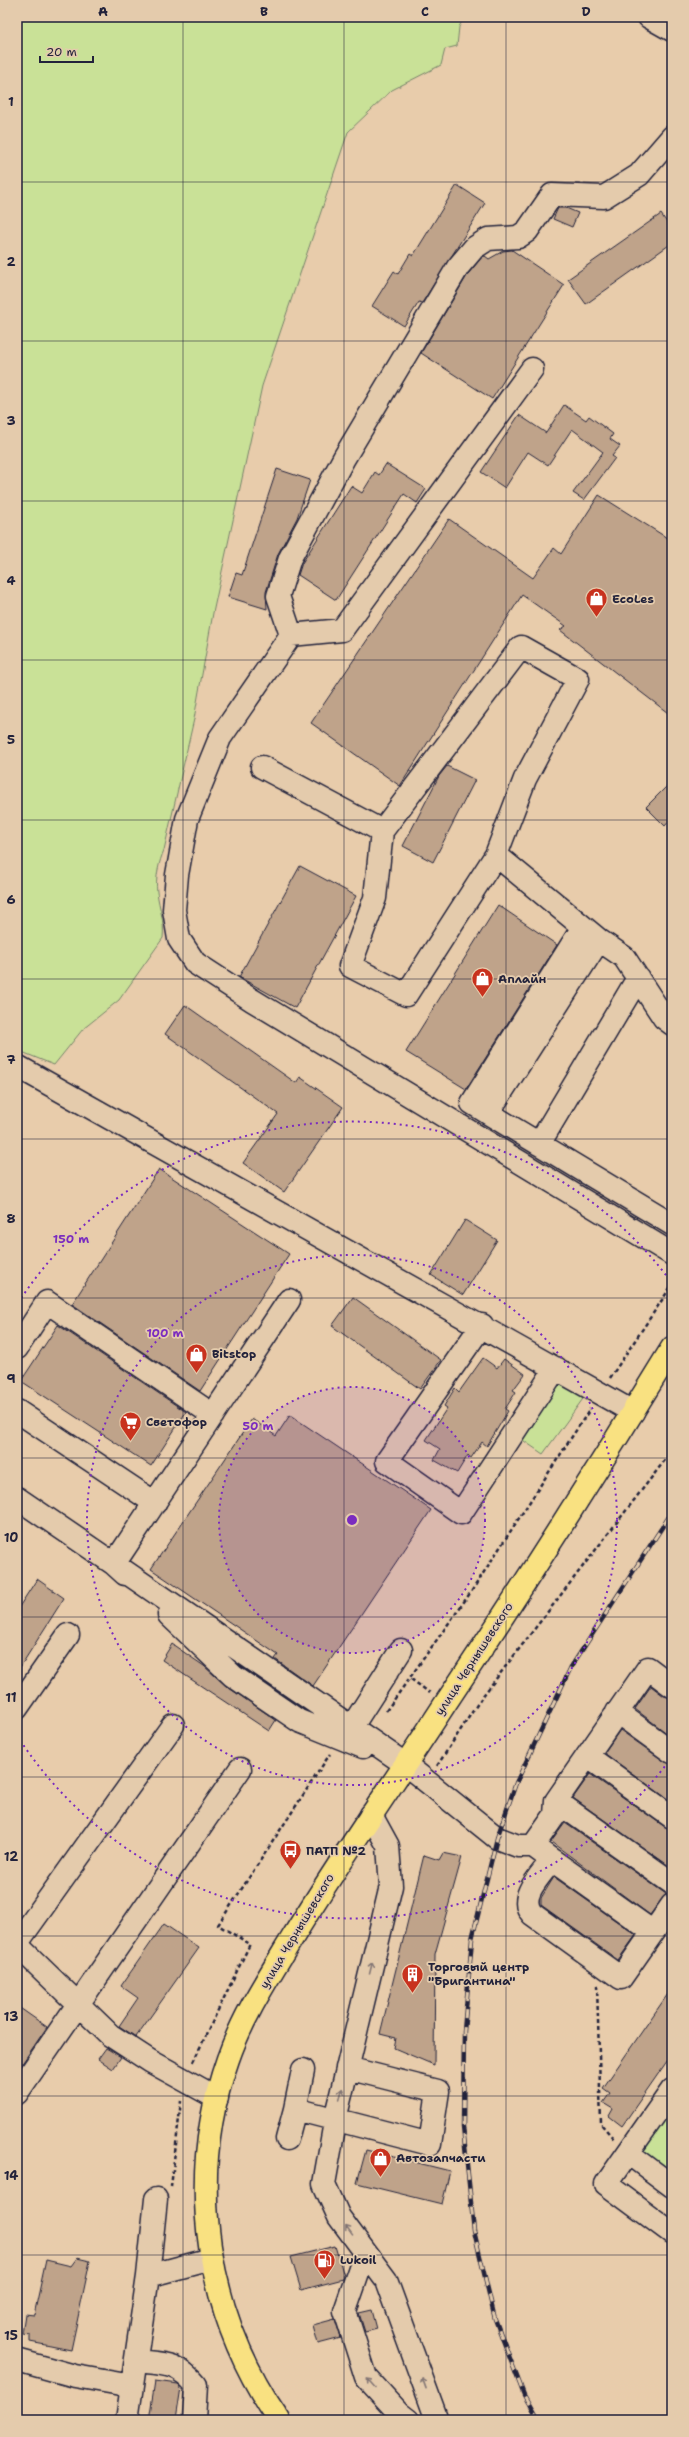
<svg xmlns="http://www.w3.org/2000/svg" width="689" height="2437" viewBox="0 0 689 2437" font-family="'Shantell Sans',sans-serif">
<rect width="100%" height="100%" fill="#e8ccab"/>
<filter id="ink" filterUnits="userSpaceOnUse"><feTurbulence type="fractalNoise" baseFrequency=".025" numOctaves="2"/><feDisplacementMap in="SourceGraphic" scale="8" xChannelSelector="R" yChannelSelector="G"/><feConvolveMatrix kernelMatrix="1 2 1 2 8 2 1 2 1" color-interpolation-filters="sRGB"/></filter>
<g filter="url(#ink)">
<path fill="#c9e197" stroke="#768269" d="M17,17H464L459,27L457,46L445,49L441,65L392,90L348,132L262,386L213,613L194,719L164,850C159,862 155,878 157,892C159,908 165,922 163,938L119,1000L83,1029L54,1065L17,1050Z
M563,1379L585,1396L543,1454L521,1439Z
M672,2106V2172L642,2149Z"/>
<path fill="#bfa38a" stroke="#22223b" d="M457,185L485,203L422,303L419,302L404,326L372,306L394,271L398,274L410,254L413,256Z
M558,208H566L578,213L572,227L553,219Z
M661,214L672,230V243L586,304L568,279Z
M512,250L564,285L492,399L421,353L468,274L482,257L485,256L489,259L503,251Z
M564,405L586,420L589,416L613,434L610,439L620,446L612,456L615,458L584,500L573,493L603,452L572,429L548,465L528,452L505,488L481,472L519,415L546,433Z
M386,464L426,489L417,503L404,494L336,600L298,575L302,563L351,486L362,493L375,472L379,475Z
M277,469L310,480L297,518L278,554L266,592L267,609L228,597L236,573L242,575Z
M599,495L672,541V716L560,630L566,626L522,595L400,786L311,723L449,519L533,578L554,548L561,554Z
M447,766L475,780L433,862L403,846L439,776Z
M672,781V818L665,826L646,807Z
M300,866L356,896L295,1008L239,977Z
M498,905L557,945L466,1089L406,1052Z
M185,1005L296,1083L300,1077L343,1107L284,1192L243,1163L278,1114L165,1034Z
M159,1169L289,1254L200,1391L72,1304Z
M465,1220L497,1240L463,1295L431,1275Z
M353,1297L441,1360L420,1389L332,1326Z
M58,1325L186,1412L151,1466L21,1381Z
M483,1358L497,1368L504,1359L525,1374L513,1390L516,1392L505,1409L508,1411L487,1446L482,1442L471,1458L468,1455L457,1473L434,1460L440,1449L426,1440L447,1408L444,1406L455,1388L459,1392Z
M290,1415L431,1510L313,1686L275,1659L278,1655L151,1569L252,1419L276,1436Z
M37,1579L64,1598L17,1672V1610Z
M172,1644L204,1666L226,1686L276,1720L269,1731L162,1660Z
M651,1686L664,1696L672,1698V1737L635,1709Z
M620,1730L665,1762L672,1764V1802L604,1753Z
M590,1774L665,1827L672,1829V1868L573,1798Z
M565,1823L666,1894L650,1915L551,1842Z
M443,1853L462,1857L435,1954L434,2065L394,2048L396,2038L380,2034L424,1855L439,1860Z
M554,1877L636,1935L618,1960L541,1905V1898Z
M164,1924L199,1948L136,2037L119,2026L138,1998L121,1986Z
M672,1988V2054L622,2126L609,2116L613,2109L603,2103L610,2093L603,2088Z
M17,2006L47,2027L17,2071Z
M106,2048L121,2057L113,2069L98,2059Z
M366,2150L450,2171L442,2204L357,2183Z
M335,2246L344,2276L343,2279L301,2290L291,2257Z
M77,2258L90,2261L71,2350L30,2342V2335L22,2334L25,2314L34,2315L46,2260L71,2266Z
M372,2310L377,2329L365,2332L359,2313Z
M335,2319L341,2338L318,2344L313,2325Z
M155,2381L178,2384L181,2387L176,2420H149Z"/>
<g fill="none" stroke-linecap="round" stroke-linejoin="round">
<defs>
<path id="minor" d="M649,17L672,30
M672,137L639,175L604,197L552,195L527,231L518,237L488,239L474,248L458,267L344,458L290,558L278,596L291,635L220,738L187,819L177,875L174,910L179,939L195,963L252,1000L672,1254
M291,635L342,630L532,369
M262,767L382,831L521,647L578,679L525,779L496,855L599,940L624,957L664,1018L672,1024
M382,831L375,898L350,966L406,995L496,855
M599,940L488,1113L672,1224
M17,1066L633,1412
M488,1113L472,1103L583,927
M539,1144L638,978
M289,1300L114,1564L405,1764L497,1838L518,1846H533L552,1860C541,1875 517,1897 532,1914L621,1978L672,1905
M482,1325L387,1461L461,1513L556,1368
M17,1348L47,1302L213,1415
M17,1411L155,1503
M17,1498L114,1564L125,1574
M169,1615L233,1676L299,1721L363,1747
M17,1708L68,1635
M617,1712L672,1752
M351,1728L401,1650
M587,1756L672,1817
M556,1801L672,1883
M371,1815L388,1846L391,1886L337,2111L324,2184L339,2217L386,2280L437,2420
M533,1846L555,1815L556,1801L648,1668L672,1686
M552,1860L653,1932
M17,1943L173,1725
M17,1945L110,2035L150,2061L217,2098
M303,2070L295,2109L430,2144L438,2091L347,2068
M672,2090L606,2184L672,2233
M17,2093L240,1769
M287,2139L295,2109
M628,2153L672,2186
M365,2253L345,2311L366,2377L399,2413L408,2420
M148,2276L156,2199
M17,2360L75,2376L132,2386
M136,2361C164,2364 177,2362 196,2385L194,2420
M127,2420L148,2276L211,2259"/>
<path id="major" d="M279,2420C206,2315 185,2180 228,2059C243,2016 268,1978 291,1940C340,1859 394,1783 445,1704C523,1587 599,1468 672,1348"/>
</defs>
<use href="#minor" stroke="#22223b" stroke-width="25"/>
<use href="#major" stroke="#22223b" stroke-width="25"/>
<path stroke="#22223b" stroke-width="2.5" stroke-dasharray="4 3" stroke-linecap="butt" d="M610,1378L672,1285
M411,1679L430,1693
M386,1711L471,1592L590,1409
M437,1766L482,1697L672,1451
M597,1985L601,2124L614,2139
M193,2062L250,1944L218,1925L330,1754
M171,2187L181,2101"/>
<use href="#minor" stroke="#e4cbac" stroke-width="22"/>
<use href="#major" stroke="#f9e181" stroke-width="22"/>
<defs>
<path id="rail" d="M538,2420L524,2395L495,2319L474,2231L463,2127L464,2031L472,1939L497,1838L516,1783L571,1667L672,1512"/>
</defs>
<use href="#rail" stroke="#22223b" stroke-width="4.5"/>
<use href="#rail" stroke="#e4cbac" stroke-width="3" stroke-dasharray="9" stroke-linecap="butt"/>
</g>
<defs><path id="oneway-shaft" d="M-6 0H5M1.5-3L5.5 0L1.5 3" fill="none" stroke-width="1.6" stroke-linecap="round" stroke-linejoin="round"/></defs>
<g stroke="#837674">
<use href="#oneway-shaft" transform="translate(371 1968) rotate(-76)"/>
<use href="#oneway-shaft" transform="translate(341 2094) rotate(-77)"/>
<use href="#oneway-shaft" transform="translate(349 2230) rotate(-126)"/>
<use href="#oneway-shaft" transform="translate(371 2383) rotate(-132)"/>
<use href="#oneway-shaft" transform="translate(424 2383) rotate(-110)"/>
</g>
</g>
<path fill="none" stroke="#22223b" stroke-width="1" stroke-opacity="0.55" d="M183,17V2420M344,17V2420M506,17V2420M17,182H672M17,341H672M17,501H672M17,660H672M17,820H672M17,979H672M17,1139H672M17,1298H672M17,1458H672M17,1617H672M17,1777H672M17,1936H672M17,2096H672M17,2255H672"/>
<circle cx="352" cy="1520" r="133" fill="#7b2cbf" fill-opacity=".12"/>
<g fill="none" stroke="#7b2cbf" stroke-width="2" stroke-dasharray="2 4">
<circle cx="352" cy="1520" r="133"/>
<circle cx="352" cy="1520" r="265"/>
<path d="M672 1757A398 398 0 0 1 18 1737M18 1303A398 398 0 0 1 672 1283"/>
</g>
<defs>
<symbol id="shop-pin" viewBox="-11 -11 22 30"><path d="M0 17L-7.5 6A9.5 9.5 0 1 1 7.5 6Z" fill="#c8321e" stroke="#e4cbac"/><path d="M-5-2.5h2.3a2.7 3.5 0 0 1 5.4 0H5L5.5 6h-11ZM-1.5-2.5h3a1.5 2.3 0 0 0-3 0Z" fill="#fff"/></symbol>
<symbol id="supermarket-pin" viewBox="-11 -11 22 30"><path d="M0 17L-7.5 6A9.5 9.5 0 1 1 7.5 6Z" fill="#c8321e" stroke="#e4cbac"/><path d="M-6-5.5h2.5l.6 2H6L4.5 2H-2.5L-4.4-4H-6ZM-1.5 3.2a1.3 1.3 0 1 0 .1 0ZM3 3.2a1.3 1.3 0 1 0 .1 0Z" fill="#fff"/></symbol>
<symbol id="bus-pin" viewBox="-11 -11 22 30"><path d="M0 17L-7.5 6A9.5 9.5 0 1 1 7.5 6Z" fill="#c8321e" stroke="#e4cbac"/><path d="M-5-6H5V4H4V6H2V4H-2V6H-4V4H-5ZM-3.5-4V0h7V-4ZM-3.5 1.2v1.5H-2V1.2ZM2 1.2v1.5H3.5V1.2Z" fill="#fff"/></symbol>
<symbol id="building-pin" viewBox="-11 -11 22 30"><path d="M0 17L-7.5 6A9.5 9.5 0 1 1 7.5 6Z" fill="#c8321e" stroke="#e4cbac"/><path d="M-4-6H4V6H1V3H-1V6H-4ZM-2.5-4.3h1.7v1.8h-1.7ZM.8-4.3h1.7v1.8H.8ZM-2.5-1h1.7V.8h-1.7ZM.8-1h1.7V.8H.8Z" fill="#fff"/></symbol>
<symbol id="fuel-pin" viewBox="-11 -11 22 30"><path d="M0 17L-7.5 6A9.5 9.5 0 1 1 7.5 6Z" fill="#c8321e" stroke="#e4cbac"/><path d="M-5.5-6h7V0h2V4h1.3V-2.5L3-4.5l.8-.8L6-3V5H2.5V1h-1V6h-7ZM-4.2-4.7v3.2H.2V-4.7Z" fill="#fff"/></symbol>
</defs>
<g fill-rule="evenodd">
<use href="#shop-pin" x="584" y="586" width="25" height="34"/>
<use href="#shop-pin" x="470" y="966" width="25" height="34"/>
<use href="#shop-pin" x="184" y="1342" width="25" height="34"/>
<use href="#supermarket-pin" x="118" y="1410" width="25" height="34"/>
<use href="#bus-pin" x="278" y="1838" width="25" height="34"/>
<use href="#building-pin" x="400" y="1962" width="25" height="34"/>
<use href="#shop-pin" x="368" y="2146" width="25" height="34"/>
<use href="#fuel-pin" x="312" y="2248" width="25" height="34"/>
</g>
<g text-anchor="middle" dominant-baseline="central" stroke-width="3.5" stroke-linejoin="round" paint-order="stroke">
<g font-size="12" font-weight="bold" fill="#22223b" stroke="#e4cbac" text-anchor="start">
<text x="612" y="599">EcoLes</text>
<text x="498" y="979">Аплайн</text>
<text x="212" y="1354">Bitstop</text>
<text x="146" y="1422">Светофор</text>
<text x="306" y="1851">ПАТП №2</text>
<text x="428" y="1967">Торговый центр<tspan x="428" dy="14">"Бригантина"</tspan></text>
<text x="396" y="2158">Автозапчасти</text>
<text x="340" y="2260">Lukoil</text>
</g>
<g font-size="12" fill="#22223b" stroke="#e4cbac">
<text transform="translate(474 1659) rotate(-57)">улица Чернышевского</text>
<text transform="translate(297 1931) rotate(-59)">улица Чернышевского</text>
</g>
</g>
<circle cx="352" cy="1520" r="6" fill="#7b2cbf" stroke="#e4cbac" stroke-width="2"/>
<g font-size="12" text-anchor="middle" font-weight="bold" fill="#7b2cbf" stroke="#e4cbac" stroke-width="3.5" stroke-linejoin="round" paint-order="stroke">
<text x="71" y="1243">150 m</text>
<text x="165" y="1337">100 m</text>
<text x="258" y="1430">50 m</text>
</g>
<rect width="689" height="2437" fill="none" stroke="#e4cbac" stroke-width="44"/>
<path d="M40 56v6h53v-6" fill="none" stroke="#22223b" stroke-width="2"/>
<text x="46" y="56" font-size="12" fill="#22223b" stroke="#e4cbac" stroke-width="3" paint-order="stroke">20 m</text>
<rect x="22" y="22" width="645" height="2393" fill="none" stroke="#22223b" stroke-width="1.5"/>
<g font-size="13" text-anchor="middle" font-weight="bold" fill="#22223b">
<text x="103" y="16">A</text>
<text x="264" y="16">B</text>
<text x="425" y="16">C</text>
<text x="586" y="16">D</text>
<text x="11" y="106">1</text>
<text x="11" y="266">2</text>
<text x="11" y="425">3</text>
<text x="11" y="585">4</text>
<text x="11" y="744">5</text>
<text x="11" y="904">6</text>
<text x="11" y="1064">7</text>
<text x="11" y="1223">8</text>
<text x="11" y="1383">9</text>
<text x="11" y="1542">10</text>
<text x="11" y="1702">11</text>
<text x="11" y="1861">12</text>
<text x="11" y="2021">13</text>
<text x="11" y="2180">14</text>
<text x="11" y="2340">15</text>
</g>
</svg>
